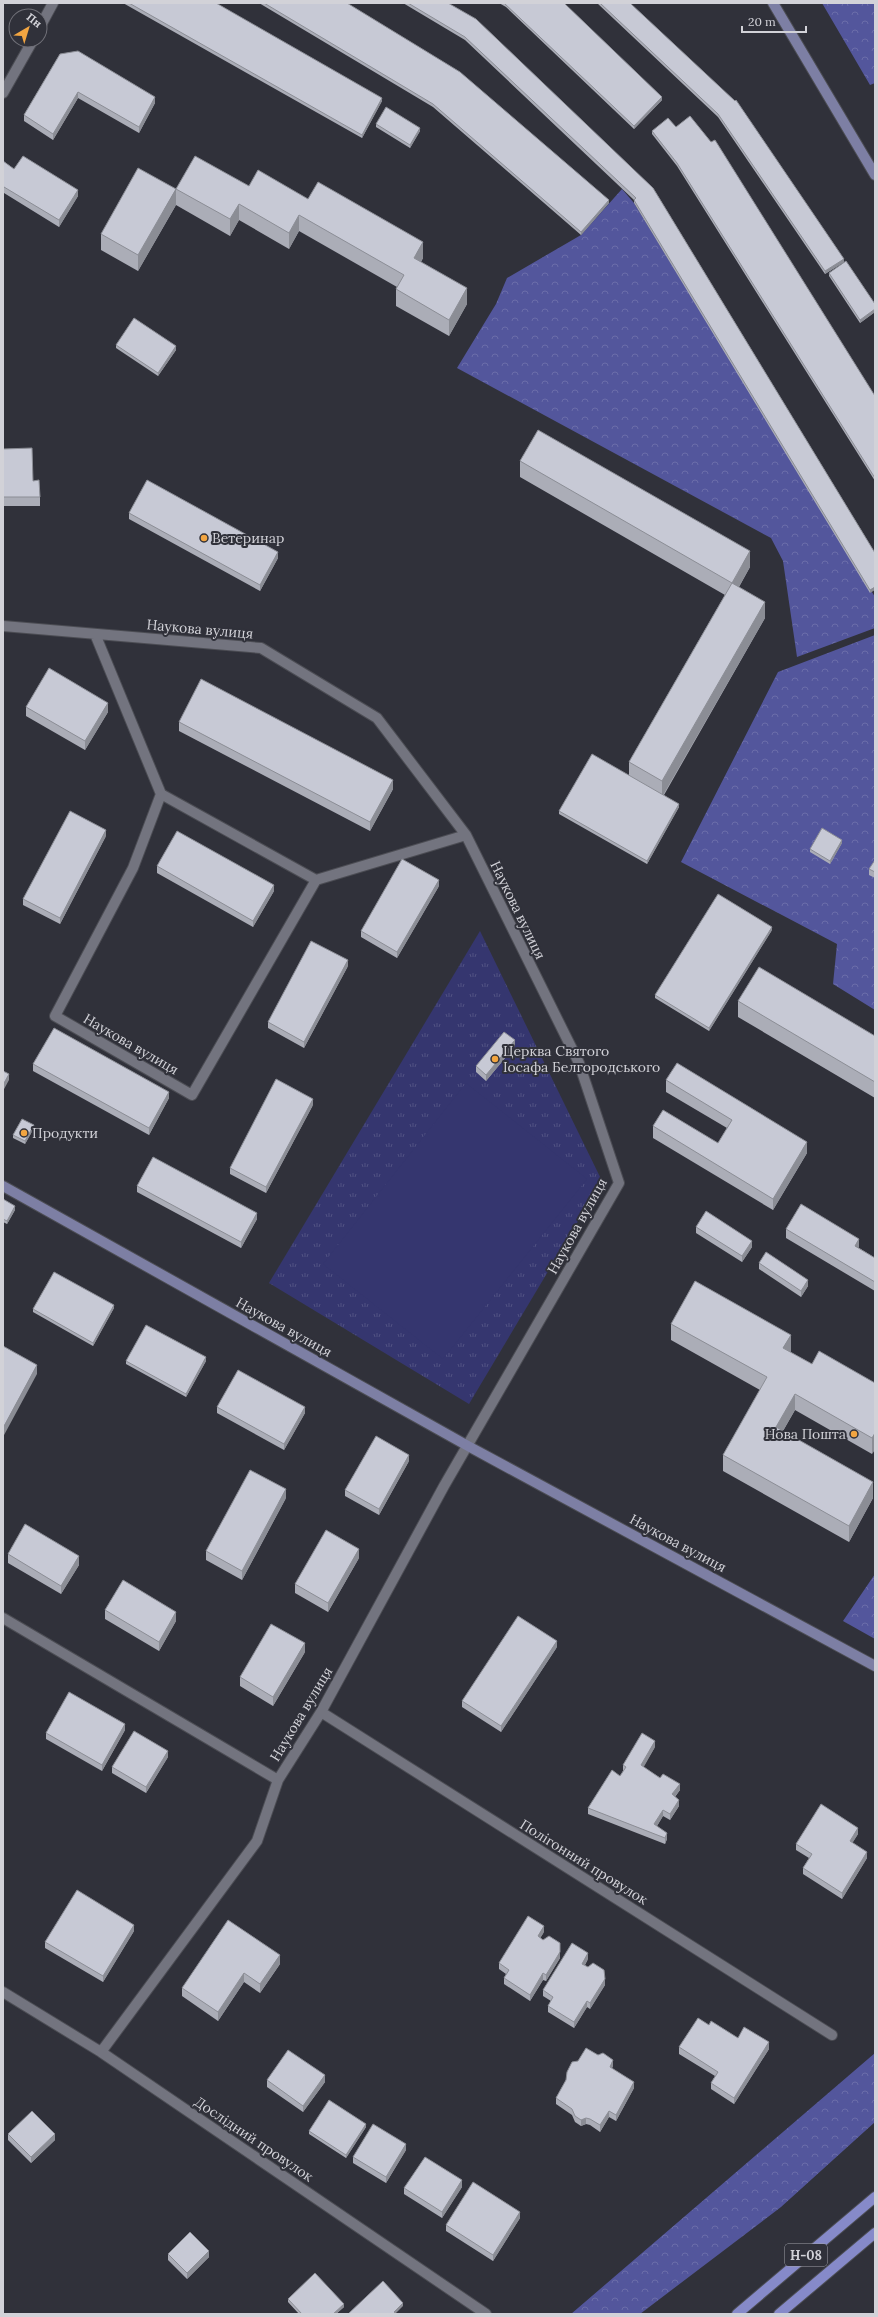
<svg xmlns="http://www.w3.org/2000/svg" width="878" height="2317" viewBox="0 0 878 2317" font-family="Lora,serif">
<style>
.grass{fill:url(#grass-tufts)}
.forest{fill:url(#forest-crowns)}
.pitch{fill:#35366f}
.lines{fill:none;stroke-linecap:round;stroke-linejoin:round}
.street-casing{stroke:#4c4d54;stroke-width:12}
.secondary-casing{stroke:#4c4d54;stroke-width:12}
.primary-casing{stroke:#4c4d54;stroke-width:12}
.street{stroke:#73747f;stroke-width:10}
.secondary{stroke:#7d7fa4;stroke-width:10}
.primary{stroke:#868ac9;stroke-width:10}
.wall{fill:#abadb7}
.shaded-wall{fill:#8b8d95}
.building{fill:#c7c9d5;stroke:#8b8d95}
.poi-dot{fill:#f2a541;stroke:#30313a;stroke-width:1.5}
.labels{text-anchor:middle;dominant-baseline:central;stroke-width:4;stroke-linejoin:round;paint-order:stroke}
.shield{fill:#30313a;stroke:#a1a2a9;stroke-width:1}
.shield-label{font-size:13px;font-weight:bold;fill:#d2d2d8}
.poi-label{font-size:14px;fill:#d2d2d8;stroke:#30313a;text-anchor:start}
.street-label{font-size:14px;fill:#d2d2d8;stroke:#30313a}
</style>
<defs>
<pattern id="grass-tufts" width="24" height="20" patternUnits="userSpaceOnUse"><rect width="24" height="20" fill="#35366f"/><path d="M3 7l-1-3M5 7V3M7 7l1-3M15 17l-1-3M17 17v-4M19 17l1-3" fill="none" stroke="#515283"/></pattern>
<pattern id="forest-crowns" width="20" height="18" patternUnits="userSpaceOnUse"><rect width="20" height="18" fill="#53569c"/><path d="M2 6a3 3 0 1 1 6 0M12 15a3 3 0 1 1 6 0" fill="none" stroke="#6b6da9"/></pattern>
</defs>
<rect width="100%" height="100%" fill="#30313a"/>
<!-- grass -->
<path class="grass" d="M480,931L602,1181L469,1404L269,1283Z"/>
<!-- forest -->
<path class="forest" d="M822,3H875V83L870,85Z
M622,189L634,203L875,597V628L797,657L783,561L771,538L457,368L496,304L507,278L581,235Z
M875,635V1010L833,984L837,944L681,862L778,672Z
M875,1574V1639L843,1621Z
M875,2053V2122L781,2207L640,2314H571Z"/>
<!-- pitch -->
<path class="pitch" d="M466,1083L587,1179L443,1359L323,1264Z"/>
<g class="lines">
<defs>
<path id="street" d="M40,27L53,3
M3,93L33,40
M3,626L261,648L377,718L466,835L579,1063L619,1183L444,1486L321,1712L278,1780L3,1618
M95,634L161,794L133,868L55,1016L192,1095L316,880
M161,794L316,880L466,835
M321,1712L832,2035
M3,1992L101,2052L486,2314
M101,2052L257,1841L278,1780"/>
<path id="secondary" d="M773,3L875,175
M3,1186L468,1446L875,1666"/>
<path id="primary" d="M737,2314L875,2197
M779,2314L875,2233"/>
</defs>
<!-- street casing -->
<use href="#street" class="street-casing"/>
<!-- secondary casing -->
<use href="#secondary" class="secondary-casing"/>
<!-- primary casing -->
<use href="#primary" class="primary-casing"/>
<!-- street -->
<use href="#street" class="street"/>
<!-- secondary -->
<use href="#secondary" class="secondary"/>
<!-- primary -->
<use href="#primary" class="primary"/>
</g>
<!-- wall -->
<path class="wall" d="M123,3H216L382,101L362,138Z
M259,3H347L609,203L581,235L433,107Z
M403,3H448L653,188L875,553L870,593L634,203V200L465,40Z
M499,3H564L662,100L634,129L506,7Z
M597,3H630L844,262L825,274L718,117Z
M60,54L155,103L139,133L78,98L53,140L24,121V115Z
M376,124L420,131L410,148L376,127Z
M652,131L875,396V481L677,166L652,134Z
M3,161L14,169L78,196L59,227L4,193Z
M249,186L308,199L423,258L421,262L467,304L449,336L396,306V289L397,287L299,231L289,249L239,220L230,236L176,205V189Z
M176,205L138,271L101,250V234Z
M829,273L875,304V312L860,323L829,276Z
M116,345L176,350L158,376L116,348Z
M3,449L33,481L40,497V506H3Z
M520,461L750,567L739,587L765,618L664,795L679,807L647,864L559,814V811L629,775V762L725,595L520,477Z
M129,513L278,558L260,591L129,519Z
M26,707L108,712L85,750L26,716Z
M179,722L393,789L370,831L179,731Z
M106,836L60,924L23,905V899Z
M842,843L830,864L810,852V849Z
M875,860V878L869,875V869Z
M157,866L274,891L253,927L157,873Z
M439,886L397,958L361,937V931Z
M772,930L709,1031L655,998V995Z
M348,966L304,1048L268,1028V1022Z
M738,1001L875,1036V1098L738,1017Z
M515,1046L486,1081L476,1072V1066Z
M33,1064L169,1098L149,1135L33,1071Z
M666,1080L807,1153L773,1210L653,1138V1126L718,1143L727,1128L666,1092Z
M313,1105L266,1193L230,1174V1168Z
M34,1128L25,1144L13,1138V1135Z
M137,1186L257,1219L241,1248L137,1192Z
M3,1199L15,1210L7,1224L3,1222Z
M696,1227L752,1247L742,1262L696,1233Z
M786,1229L859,1248L875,1258V1291L786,1238Z
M759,1263L808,1286L801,1297L759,1269Z
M114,1308L93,1346L33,1312V1309Z
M671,1324L791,1351L790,1352L812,1364L875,1383L872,1454L795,1410L783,1431L873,1498L849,1542L723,1471V1455L760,1390L671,1340Z
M126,1361H206L186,1397L126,1364Z
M217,1407L305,1413L284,1450L217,1413Z
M409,1461L379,1515L345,1496V1490Z
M286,1498L242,1580L206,1560V1551Z
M8,1554L79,1565L61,1594L8,1563Z
M359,1558L328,1612L295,1593V1584Z
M105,1610L176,1621L159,1651L105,1619Z
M557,1647L501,1732L462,1707V1701Z
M305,1652L273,1706L240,1686V1677Z
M125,1730L102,1771L46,1739V1733Z
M655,1747L643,1767L680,1790L675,1797L679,1806L670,1820L663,1816L657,1826L667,1839L665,1844L588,1814V1808L620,1776L623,1771V1765Z
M168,1757L146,1793L112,1773V1767Z
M858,1834L852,1843L867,1858L842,1899L803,1874V1868L809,1858L796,1850V1844Z
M134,1931L103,1982L45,1948V1942Z
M544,1932L540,1938L560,1958L546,1981L543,1980L530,2001L504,1984V1978L506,1974L499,1969V1963Z
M588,1959L585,1965L605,1985L590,2009L587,2007L574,2028L548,2012V2006L551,2001L543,1996V1990Z
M280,1964L260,1993L244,1982L218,2021L182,1996V1988Z
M709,2025L738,2038L769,2049L734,2104L711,2089V2083L715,2076L679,2054V2047Z
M613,2066L612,2068L634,2088L616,2121L609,2117L600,2132L590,2125L586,2124L581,2126L575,2122L572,2115L556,2104V2098L566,2080Z
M267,2080L325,2082L303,2112L267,2087Z
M366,2127L346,2158L309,2134V2131Z
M8,2134L55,2140L31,2163L8,2140Z
M406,2150L386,2183L353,2163V2157Z
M462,2187L442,2218L404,2194V2188Z
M520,2218L493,2261L446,2231V2225Z
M168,2254L209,2257L187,2279L168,2260Z
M288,2299L344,2307L336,2314H299L288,2302Z"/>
<!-- shaded-wall -->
<path class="shaded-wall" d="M78,92V98L53,140V134Z
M155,97V103L139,133V127Z
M662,97V100L634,129V126Z
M382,98V101L362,138V135Z
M420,128V131L410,148V145Z
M4,187V193L3,195V189Z
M176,189V205L138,271V255Z
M78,190V196L59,227V220Z
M609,200V203L581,235V232Z
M239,204V220L230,236V219Z
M299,215V231L289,249V233Z
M423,242V258L414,274V258Z
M844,259V262L825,274V271Z
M467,288V304L449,336V320Z
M875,309V312L860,323V320Z
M176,346V350L158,376V373Z
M750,551V567L732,599V583Z
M278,552V558L260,591V585Z
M875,587V590L870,593V590Z
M765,602V618L662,797V781Z
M108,703V712L85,750V741Z
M393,780V789L370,831V822Z
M679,804V807L647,864V861Z
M106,830V836L60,924V918Z
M842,840V843L830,864V861Z
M439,880V886L397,958V952Z
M274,885V891L253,927V921Z
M772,927V930L709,1031V1028Z
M348,960V966L304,1048V1042Z
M515,1040V1046L486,1081V1075Z
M9,1074V1080L3,1091V1085Z
M169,1092V1098L149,1135V1128Z
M313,1099V1105L266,1193V1187Z
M34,1125V1128L25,1144V1141Z
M807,1142V1153L773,1210V1199Z
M15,1206V1210L7,1224V1221Z
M257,1213V1219L241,1248V1242Z
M859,1239V1248L855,1246Z
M752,1241V1247L742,1262V1256Z
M808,1280V1286L801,1297V1291Z
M114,1305V1308L93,1346V1343Z
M791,1335V1351L783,1364V1348Z
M206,1357V1361L186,1397V1394Z
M37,1365V1374L3,1437V1428Z
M795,1394V1410L776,1443V1427Z
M305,1407V1413L284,1450V1444Z
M875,1433V1450L872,1454V1438Z
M409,1455V1461L379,1515V1509Z
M873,1482V1498L849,1542V1526Z
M286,1489V1498L242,1580V1571Z
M359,1549V1558L328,1612V1603Z
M79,1556V1565L61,1594V1586Z
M176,1612V1621L159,1651V1642Z
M557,1641V1647L501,1732V1726Z
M305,1643V1652L273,1706V1697Z
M125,1724V1730L102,1771V1765Z
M655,1741V1747L641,1772V1765Z
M168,1751V1757L146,1793V1787Z
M680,1784V1790L672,1800V1794Z
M679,1800V1806L670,1820V1814Z
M663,1810V1816L654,1831V1824Z
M858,1828V1834L850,1847V1841Z
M667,1833V1839L665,1844V1838Z
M867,1852V1858L842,1899V1893Z
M134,1925V1931L103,1982V1976Z
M544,1926V1932L538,1942V1936Z
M560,1952V1958L546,1981V1975Z
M588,1953V1959L582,1970V1964Z
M280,1955V1964L260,1993V1984Z
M244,1973V1982L218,2021V2012Z
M543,1973V1980L530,2001V1995Z
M605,1979V1985L590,2009V2003Z
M587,2001V2007L574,2028V2022Z
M769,2042V2049L734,2104V2098Z
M613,2060V2066L610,2073V2067Z
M325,2075V2082L303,2112V2106Z
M634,2082V2088L616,2121V2115Z
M609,2111V2117L600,2132V2125Z
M586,2118V2124L581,2126V2120Z
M366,2124V2127L346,2158V2155Z
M55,2134V2140L31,2163V2157Z
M406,2144V2150L386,2183V2177Z
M462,2180V2187L442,2218V2212Z
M520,2212V2218L493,2261V2255Z
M209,2251V2257L187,2279V2273Z
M403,2303V2306L395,2314L394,2312Z
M344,2304V2307L336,2314H333Z"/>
<!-- building -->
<path class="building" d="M129,3H216L382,98L362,135Z
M264,3H347L460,72L609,200L581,232L433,104Z
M408,3H448L476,19L653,188L875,553V587L870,590L634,200L636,198L465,37Z
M504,3H564L662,97L634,126Z
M600,3H630L735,101L736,100L844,259L825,271L718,114Z
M78,51L155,97L139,127L78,92L53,134L24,115L60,54Z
M386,107L420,128L410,145L376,124Z
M690,116L711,142L715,140L875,396V478L677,163L652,131L668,118L676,127Z
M23,156L78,190L59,220L4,187L3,189V161L14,169Z
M195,156L249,186L258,170L308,199L318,182L423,242L414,258L467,288L449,320L396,289L404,275L299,215L289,233L239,204L230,219L176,189Z
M138,168L176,189L138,255L101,234Z
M846,261L875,304V309L860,320L829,273Z
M134,318L176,346L158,373L116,345Z
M538,430L750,551L732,583L520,461Z
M32,448L33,481L39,480L40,497H3V449Z
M147,480L278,552L260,585L129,513Z
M732,583L765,602L662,781L629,762Z
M49,668L108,703L85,741L26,707Z
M201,679L393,780L370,822L179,722Z
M592,754L679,804L647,861L559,811Z
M70,811L106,830L60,918L23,899Z
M822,828L842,840L830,861L810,849Z
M177,831L274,885L253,921L157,866Z
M402,859L439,880L397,952L361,931Z
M875,860V872L869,869Z
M718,894L772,927L709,1028L655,995Z
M311,941L348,960L304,1042L268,1022Z
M759,967L875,1036V1082L738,1001Z
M54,1028L169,1092L149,1128L33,1064Z
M504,1032L515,1040L486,1075L476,1066Z
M677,1063L807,1142L773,1199L653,1126L663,1110L718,1143L732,1120L666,1080Z
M3,1071L9,1074L3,1085Z
M276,1079L313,1099L266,1187L230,1168Z
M22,1119L34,1125L25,1141L13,1135Z
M153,1157L257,1213L241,1242L137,1186Z
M3,1199L15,1206L7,1221L3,1219Z
M801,1204L859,1239L855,1246L875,1258V1282L786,1229Z
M706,1211L752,1241L742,1256L696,1227Z
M766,1252L808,1280L801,1291L759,1263Z
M54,1272L114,1305L93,1343L33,1309Z
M695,1281L791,1335L783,1348L812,1364L819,1351L875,1383V1433L872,1438L795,1394L776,1427L873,1482L849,1526L723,1455L767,1377L671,1324Z
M146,1325L206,1357L186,1394L126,1361Z
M3,1346L37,1365L3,1428Z
M238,1370L305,1407L284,1444L217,1407Z
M376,1436L409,1455L379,1509L345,1490Z
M250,1470L286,1489L242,1571L206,1551Z
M25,1524L79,1556L61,1586L8,1554Z
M326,1530L359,1549L328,1603L295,1584Z
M123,1580L176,1612L159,1642L105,1610Z
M518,1616L557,1641L501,1726L462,1701Z
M271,1624L305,1643L273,1697L240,1677Z
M69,1692L125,1724L102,1765L46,1733Z
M134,1731L168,1751L146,1787L112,1767Z
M642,1733L655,1741L641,1765L660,1778L663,1774L680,1784L672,1794L679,1800L670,1814L663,1810L654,1824L667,1833L665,1838L588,1808L612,1770L620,1776L626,1767L623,1765Z
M821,1804L858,1828L850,1841L867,1852L842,1893L803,1868L812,1854L796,1844Z
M77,1890L134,1925L103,1976L45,1942Z
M528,1916L544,1926L538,1936L543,1940L549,1936L560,1943V1952L546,1975L543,1973L530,1995L504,1978L509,1970L499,1963Z
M228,1920L280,1955L260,1984L244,1973L218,2012L182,1988Z
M572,1943L588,1953L582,1964L588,1967L593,1963L604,1970L605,1979L590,2003L587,2001L574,2022L548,2006L553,1997L543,1990Z
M698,2018L709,2025L711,2021L738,2038L744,2027L769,2042L734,2098L711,2083L718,2072L679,2047Z
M586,2048L598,2055L603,2053L613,2060L610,2067L634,2082L616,2115L609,2111L600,2125L590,2119L586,2118L581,2120L575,2116L572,2109L556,2098L566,2080L567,2072L572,2062L578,2061Z
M288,2050L325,2075L303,2106L267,2080Z
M329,2100L366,2124L346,2155L309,2131Z
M32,2111L55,2134L31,2157L8,2134Z
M373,2124L406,2144L386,2177L353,2157Z
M425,2157L462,2180L442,2212L404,2188Z
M473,2182L520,2212L493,2255L446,2225Z
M190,2232L209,2251L187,2273L168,2254Z
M315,2273L344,2304L333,2314H302L288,2299Z
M383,2281L403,2303L394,2312L397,2314H348Z"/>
<!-- markers -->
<g class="poi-dot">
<circle cx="204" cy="538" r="4"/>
<circle cx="495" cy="1059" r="4"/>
<circle cx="24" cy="1133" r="4"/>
<circle cx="854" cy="1434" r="4"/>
</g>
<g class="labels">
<!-- shield labels -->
<rect class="shield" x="785" y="2244" width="42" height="22" rx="3"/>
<g class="shield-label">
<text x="806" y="2255">Н-08</text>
</g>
<!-- poi labels -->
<g class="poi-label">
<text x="212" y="538">Ветеринар</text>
<text x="503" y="1051">Церква Святого<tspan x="503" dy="16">Іосафа Белгородського</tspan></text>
<text x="32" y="1133">Продукти</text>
<text x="846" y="1434" text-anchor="end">Нова Пошта</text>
</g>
<!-- street labels -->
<g class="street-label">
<text transform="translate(200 629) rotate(5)">Наукова вулиця</text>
<text transform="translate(518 910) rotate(64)">Наукова вулиця</text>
<text transform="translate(131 1044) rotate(30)">Наукова вулиця</text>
<text transform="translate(577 1226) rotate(-61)">Наукова вулиця</text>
<text transform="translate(284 1327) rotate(29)">Наукова вулиця</text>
<text transform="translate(678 1543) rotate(28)">Наукова вулиця</text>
<text transform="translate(301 1714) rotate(-59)">Наукова вулиця</text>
<text transform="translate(584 1862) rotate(32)">Полігонний провулок</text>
<text transform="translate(254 2139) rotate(34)">Дослідний провулок</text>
</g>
</g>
<!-- border -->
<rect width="878" height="2317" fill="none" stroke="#d2d2d8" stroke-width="8"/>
<!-- north arrow -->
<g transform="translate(28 28) rotate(38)"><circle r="19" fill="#30313a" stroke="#717179"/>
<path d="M0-3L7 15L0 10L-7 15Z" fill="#f2a541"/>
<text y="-6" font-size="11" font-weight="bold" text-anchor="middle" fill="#d2d2d8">Пн</text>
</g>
<!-- scale -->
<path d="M742 26v6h64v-6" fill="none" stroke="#d2d2d8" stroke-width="2"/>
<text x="748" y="26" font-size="12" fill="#d2d2d8" stroke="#30313a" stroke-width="3" paint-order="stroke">20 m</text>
</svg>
